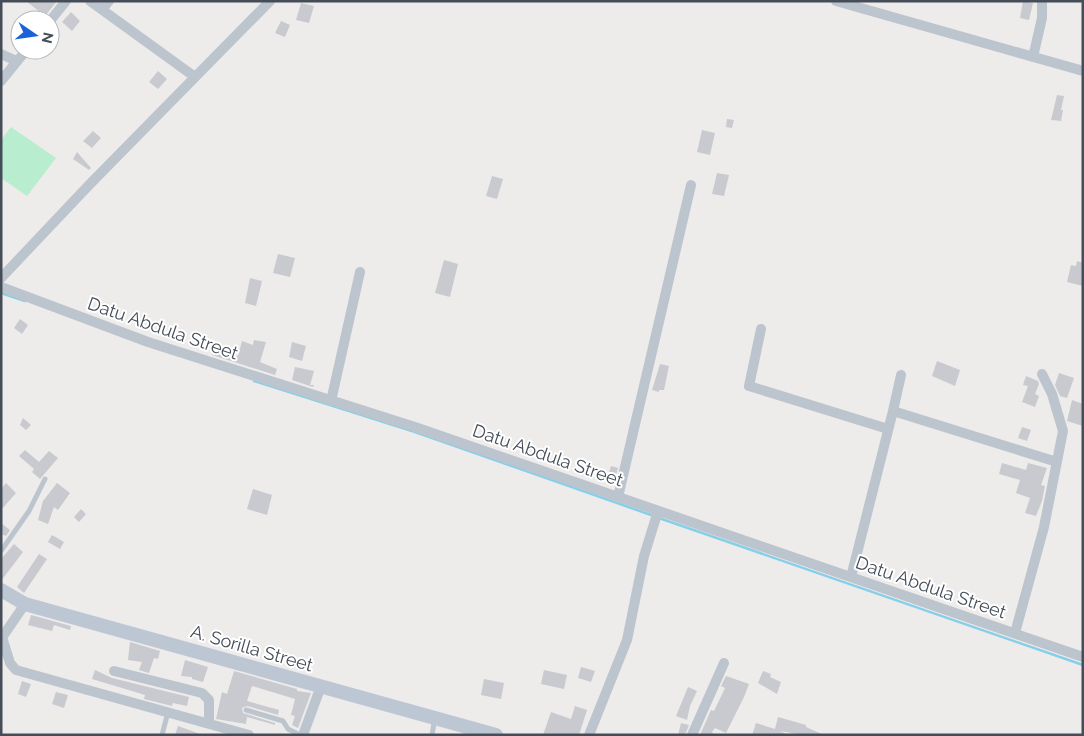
<svg xmlns="http://www.w3.org/2000/svg" width="1084" height="736" viewBox="0 0 1084 736" font-family="Raleway,sans-serif">
<style>
.green{fill:#b8edd0}
.lines{fill:none;stroke-linecap:round;stroke-linejoin:round}
.stream{stroke:#86cfe9;stroke-width:2.5}
.building{fill:#c8cad0}
.lane{stroke:#bcc5ce;stroke-width:5}
.street{stroke:#bcc5ce;stroke-width:10}
.secondary{stroke:#bdc7d4;stroke-width:14}
.labels{text-anchor:middle;dominant-baseline:central;stroke-width:4;stroke-linejoin:round;paint-order:stroke}
.street-label{font-size:18px;fill:#444d58;stroke:#fff}
</style>
<rect width="100%" height="100%" fill="#eeebeb"/>
<!-- green -->
<path class="green" d="M11,127L56,158L27,196L1,178V140Z"/>
<g class="lines">
<!-- stream -->
<path class="stream" d="M1,293L25,301
M254,381L415,432L654,516
M659,518L1083,665"/>
</g>
<!-- building -->
<path class="building" d="M26,1H57L45,16Z
M1023,1L1033,3L1029,20L1020,18Z
M301,3L314,6L309,23L296,20Z
M71,12L80,21L72,31L62,22Z
M281,21L290,25L285,37L275,33Z
M158,71L167,79L158,89L149,82Z
M1057,95L1064,96L1061,110H1063L1061,121L1051,120Z
M727,119L734,120L732,128L726,127Z
M702,130L715,133L710,155L697,152Z
M93,131L101,138L92,148L83,141Z
M77,152L91,168L89,170L73,159Z
M717,173L729,175L724,196L712,194Z
M492,176L503,179L497,199L486,196Z
M278,254L295,258L290,277L273,273Z
M444,260L458,264L450,297L435,293Z
M1077,261L1083,263V286L1067,282L1071,265L1076,266Z
M250,278L262,281L256,306L245,303Z
M20,319L28,325L22,334L14,328Z
M254,340L266,342L260,362L277,369L275,375L212,355L214,346L222,348L221,352L238,356L242,341L253,345Z
M292,342L306,346L302,361L289,357Z
M937,361L960,370L955,386L932,376Z
M660,364L669,366L664,390H659V392L652,390Z
M295,367L314,371L310,385H314L313,387L292,380Z
M1059,373L1074,378L1067,398L1060,396L1055,385Z
M1026,376L1038,381L1039,384L1035,394L1039,396L1035,407L1022,402L1028,386L1023,385Z
M1072,400L1083,404V426L1067,421Z
M23,418L31,425L26,430L20,425Z
M1022,427L1031,430L1027,441L1018,438Z
M25,450L39,462L49,451L58,458L40,479L32,472L34,469L19,456Z
M1002,463L1026,470L1028,463L1047,468L1041,485L1045,486L1042,501L1036,516L1025,513L1030,498L1016,493L1020,480L999,474Z
M611,466L618,468L616,475L609,473Z
M6,483L16,493L1,510V489Z
M57,483L70,493L58,510L54,507L48,524L38,520L43,501Z
M253,489L272,495L267,515L247,509Z
M81,509L86,514L79,522L74,517Z
M1,523L10,530L6,536L1,534Z
M52,535L64,542L60,549L48,542Z
M14,544L23,552L1,581V559Z
M39,554L47,559L24,593L17,587Z
M31,615L71,626L70,630L54,625L52,631L28,625Z
M130,642L160,651L158,659L154,658L149,673L139,670L142,662L128,660Z
M185,660L208,667L203,682L192,679V677L181,676Z
M581,667L595,671L591,682L578,678Z
M95,670L112,678L189,697L187,706L173,703L172,706L144,699L145,695L92,679Z
M544,670L567,675L564,689L541,684Z
M234,671L297,689V691L311,693L298,728L292,725L295,716L291,715L295,699L252,686L247,701L279,710L278,715L247,706L242,708L243,713L275,723V725L247,717L246,724L216,719L222,692L227,694Z
M763,671L771,674L770,677L781,682L777,694L758,683Z
M726,676L749,684L744,697L726,733L715,728L712,732L714,735H700L711,710L714,711L725,688L721,686Z
M484,679L504,683L501,699L481,695Z
M22,681L31,684L26,697L18,694Z
M688,687L697,691L690,706L687,720L676,716Z
M56,692L68,695L64,708L52,704Z
M575,706L587,710L579,735H543L551,712L571,719Z
M778,717L806,725V727L824,735H802L780,731L788,735H752L756,723L775,729Z
M681,723L689,725L685,735H678Z
M178,726L200,734V735H175Z"/>
<g class="lines">
<!-- lane -->
<path class="lane" d="M1,551L29,511L45,479
M246,710L283,721L288,729L300,735
M162,735L168,712
M432,735L435,718"/>
<!-- street -->
<path class="street" d="M90,1L195,77
M836,1L1083,71
M102,9L109,1
M50,21L66,1
M1,54L14,60H18L27,50
M1033,57L1042,18V1
M1,81L18,60
M1,278L89,185L270,1
M1,287L148,342L415,427L1083,657
M761,329L749,386L888,429
M331,401L360,272
M893,411L901,375
M618,497L691,185
M851,577L893,411L1057,462
M1015,633L1044,527L1063,431L1052,394L1042,374
M2,637L10,663L16,670L249,735
M1,639L25,604
M114,671L202,693L209,700V722
M303,735L321,686
M589,735L627,640L644,556L658,511
M692,735L724,663"/>
<!-- secondary -->
<path class="secondary" d="M1,590L25,604L496,735"/>
</g>
<g class="labels">
<!-- street labels -->
<g class="street-label">
<text transform="translate(163 328) rotate(19)">Datu Abdula Street</text>
<text transform="translate(548 455) rotate(19)">Datu Abdula Street</text>
<text transform="translate(931 587) rotate(19)">Datu Abdula Street</text>
<text transform="translate(252 648) rotate(16)">A. Sorilla Street</text>
</g>
</g>
<!-- border -->
<rect width="1084" height="736" fill="none" stroke="#444d58" stroke-width="5"/>
<!-- north arrow -->
<g transform="translate(35 35) rotate(103)"><circle r="24" fill="#ffffff" stroke="#b4b8bc"/>
<path d="M0-4L9 19L0 12L-9 19Z" fill="#1b62d8"/>
<text y="-8" font-size="14" font-weight="bold" text-anchor="middle" fill="#444d58">N</text>
</g>
</svg>
